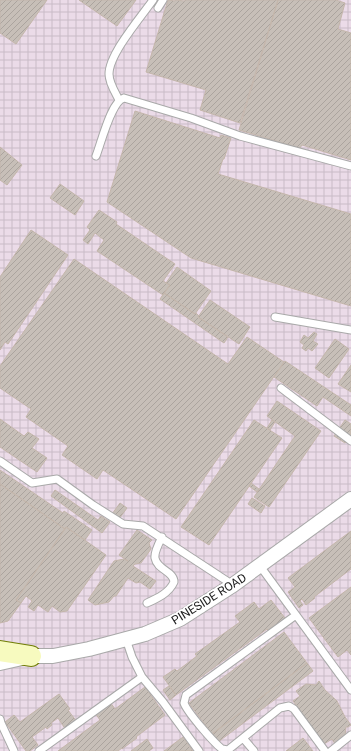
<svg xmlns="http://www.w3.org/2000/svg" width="351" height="751" viewBox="0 0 351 751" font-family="Roboto,sans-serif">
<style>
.industrial{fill:url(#industrial-grid)}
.building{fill:url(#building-hatch);stroke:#c4b6ab}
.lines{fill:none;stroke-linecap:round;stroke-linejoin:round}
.service-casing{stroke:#a9a9a9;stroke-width:9}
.minor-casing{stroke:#a9a9a9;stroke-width:16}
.secondary-casing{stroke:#707d05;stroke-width:22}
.service{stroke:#fff;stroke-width:7}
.minor{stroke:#fff;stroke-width:14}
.secondary{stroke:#f7fabf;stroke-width:20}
.labels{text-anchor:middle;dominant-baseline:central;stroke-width:3.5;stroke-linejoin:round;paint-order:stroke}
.street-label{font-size:12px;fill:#222;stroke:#fff}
</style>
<defs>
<pattern id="industrial-grid" width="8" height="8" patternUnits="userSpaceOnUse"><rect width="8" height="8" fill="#ebdbe8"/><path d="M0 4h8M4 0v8" fill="none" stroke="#c9bcc7"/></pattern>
<pattern id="building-hatch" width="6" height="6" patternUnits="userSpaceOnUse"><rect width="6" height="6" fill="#c7bfb8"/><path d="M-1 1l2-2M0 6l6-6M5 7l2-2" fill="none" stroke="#aba49e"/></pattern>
</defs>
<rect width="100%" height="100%" fill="#f2efe9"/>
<!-- industrial -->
<path class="industrial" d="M0,0H351V751H0Z"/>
<!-- building -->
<path class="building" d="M0,0H47L16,44L0,33Z
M79,0H136L117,26Z
M168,0L175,1V0L185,1V0H278L240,123L200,110L206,90L146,72Z
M278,0H336L345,3L338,29L351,33V160L302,145L300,148L239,130Z
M135,111L220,138L221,135L231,138L224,159H223L218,174L351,214V306L191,258L107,202Z
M0,147L22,165L7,185L0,180Z
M60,184L84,201L75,215L50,198Z
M99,210L117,222L116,224L175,264L163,281L170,285L163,295L97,251L104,240L95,233L88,244L83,240L90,230L87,227Z
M31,230L68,255L8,344L5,342L0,350V277Z
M74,259L228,364L247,337L284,362L176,519L103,470L97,479L62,455L68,446L26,417L31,409L0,388V366Z
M177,267L211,291L195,314L164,293L170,285L166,283Z
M164,293L195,314L196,313L199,316L198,317L228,337L224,343L160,299Z
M210,300L250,327L239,344L198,317Z
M314,332L317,334L313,341L318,344L312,351L308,348L306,351L302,348L304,345L300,342L304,335L308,338Z
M335,339L349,349L329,378L315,368Z
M285,361L351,405V416L323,397L317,406L274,377Z
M351,365V392L338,384Z
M277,401L321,431L269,507L254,497L295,436L267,416Z
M0,419L24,436L28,432L39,439L32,448L47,458L37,472L0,447Z
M254,420L282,438L209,545L181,527Z
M272,420L275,422L270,430L267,428Z
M345,420L351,424V435L345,443L334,436Z
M0,470L63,513L64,511L92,530L85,540L66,527L65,529L0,484Z
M251,483L259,489L257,492L249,486Z
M0,484L65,529L16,600L21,603L8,621L0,623Z
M55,490L98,520L101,516L110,522L102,533L51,496Z
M252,498L265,506L261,513L248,504Z
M120,503L127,508L119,519L112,514Z
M66,527L106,555L67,611L60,612L52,606L48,612L38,605L34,611L28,607L32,601L26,596L21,603L16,600Z
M137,530L152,540L149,543L151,549L141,563L135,564L133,566L156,581L150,589L140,582L136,583L128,578L116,596H114L109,602L95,605L88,600L114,561L124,559L128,561L119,555Z
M351,531V569L314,597L315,598L306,605L302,599L300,601L303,605L299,608L288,592L295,587L288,578Z
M351,587V655L347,650L338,657L309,618Z
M271,600L285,618L268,630L267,629L176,695L163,677L175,669L177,671L197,656L195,654L240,622L235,616L254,602L259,609Z
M284,632L307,663L212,734L189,703Z
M307,663L313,671L218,742L212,734Z
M319,681L325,690L337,701L345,717L351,725L348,727H346L345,737L335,744L332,739L324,744L293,701L300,696L296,691L306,684L316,685Z
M169,686L176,695L170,700L163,690Z
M145,687L165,715L136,737L137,738L122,749V748L118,751H58L100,720L95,713L110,702L115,709Z
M59,694L70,709L68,710L77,722L66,730L58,718L51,723L52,725L47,729L46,727L32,737L38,745L30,751H26L5,722L14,715L20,722Z
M183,737L193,751H164Z
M303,738L313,751H286Z
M147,739L153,748L149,751H131Z"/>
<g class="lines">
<defs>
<path id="service" d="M158,8L163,0
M119,100C115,92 109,83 109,74C109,54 141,17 153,0
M96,156C101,144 111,101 124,98L191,118L240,136L351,166
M275,317L351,330
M281,388L351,441
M0,461L32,483L57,479L93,505L123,524L143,526L233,585
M260,566L351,690
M147,603C158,598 169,593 174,582C174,571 157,570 155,558C154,552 159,543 162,537
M296,615L186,695L184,703C187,712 214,743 222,749L228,750L280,708L289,706L294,709L325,751
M126,639L132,657L142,677L163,702L199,751
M0,719L1,723L14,751
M243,738L254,751
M39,751L142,677
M331,751L351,735"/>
<path id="minor" d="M0,663L31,656H53L89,649L145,634L180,619L233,585L351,499"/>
<path id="secondary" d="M0,651L31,656"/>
</defs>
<!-- service casing -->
<use href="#service" class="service-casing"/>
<!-- minor casing -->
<use href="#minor" class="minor-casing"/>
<!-- secondary casing -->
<use href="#secondary" class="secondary-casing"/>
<!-- service -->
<use href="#service" class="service"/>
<!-- minor -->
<use href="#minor" class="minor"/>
<!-- secondary -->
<use href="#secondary" class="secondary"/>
</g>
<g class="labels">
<!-- street labels -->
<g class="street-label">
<text transform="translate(209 599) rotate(-32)">PINESIDE ROAD</text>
</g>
</g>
</svg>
